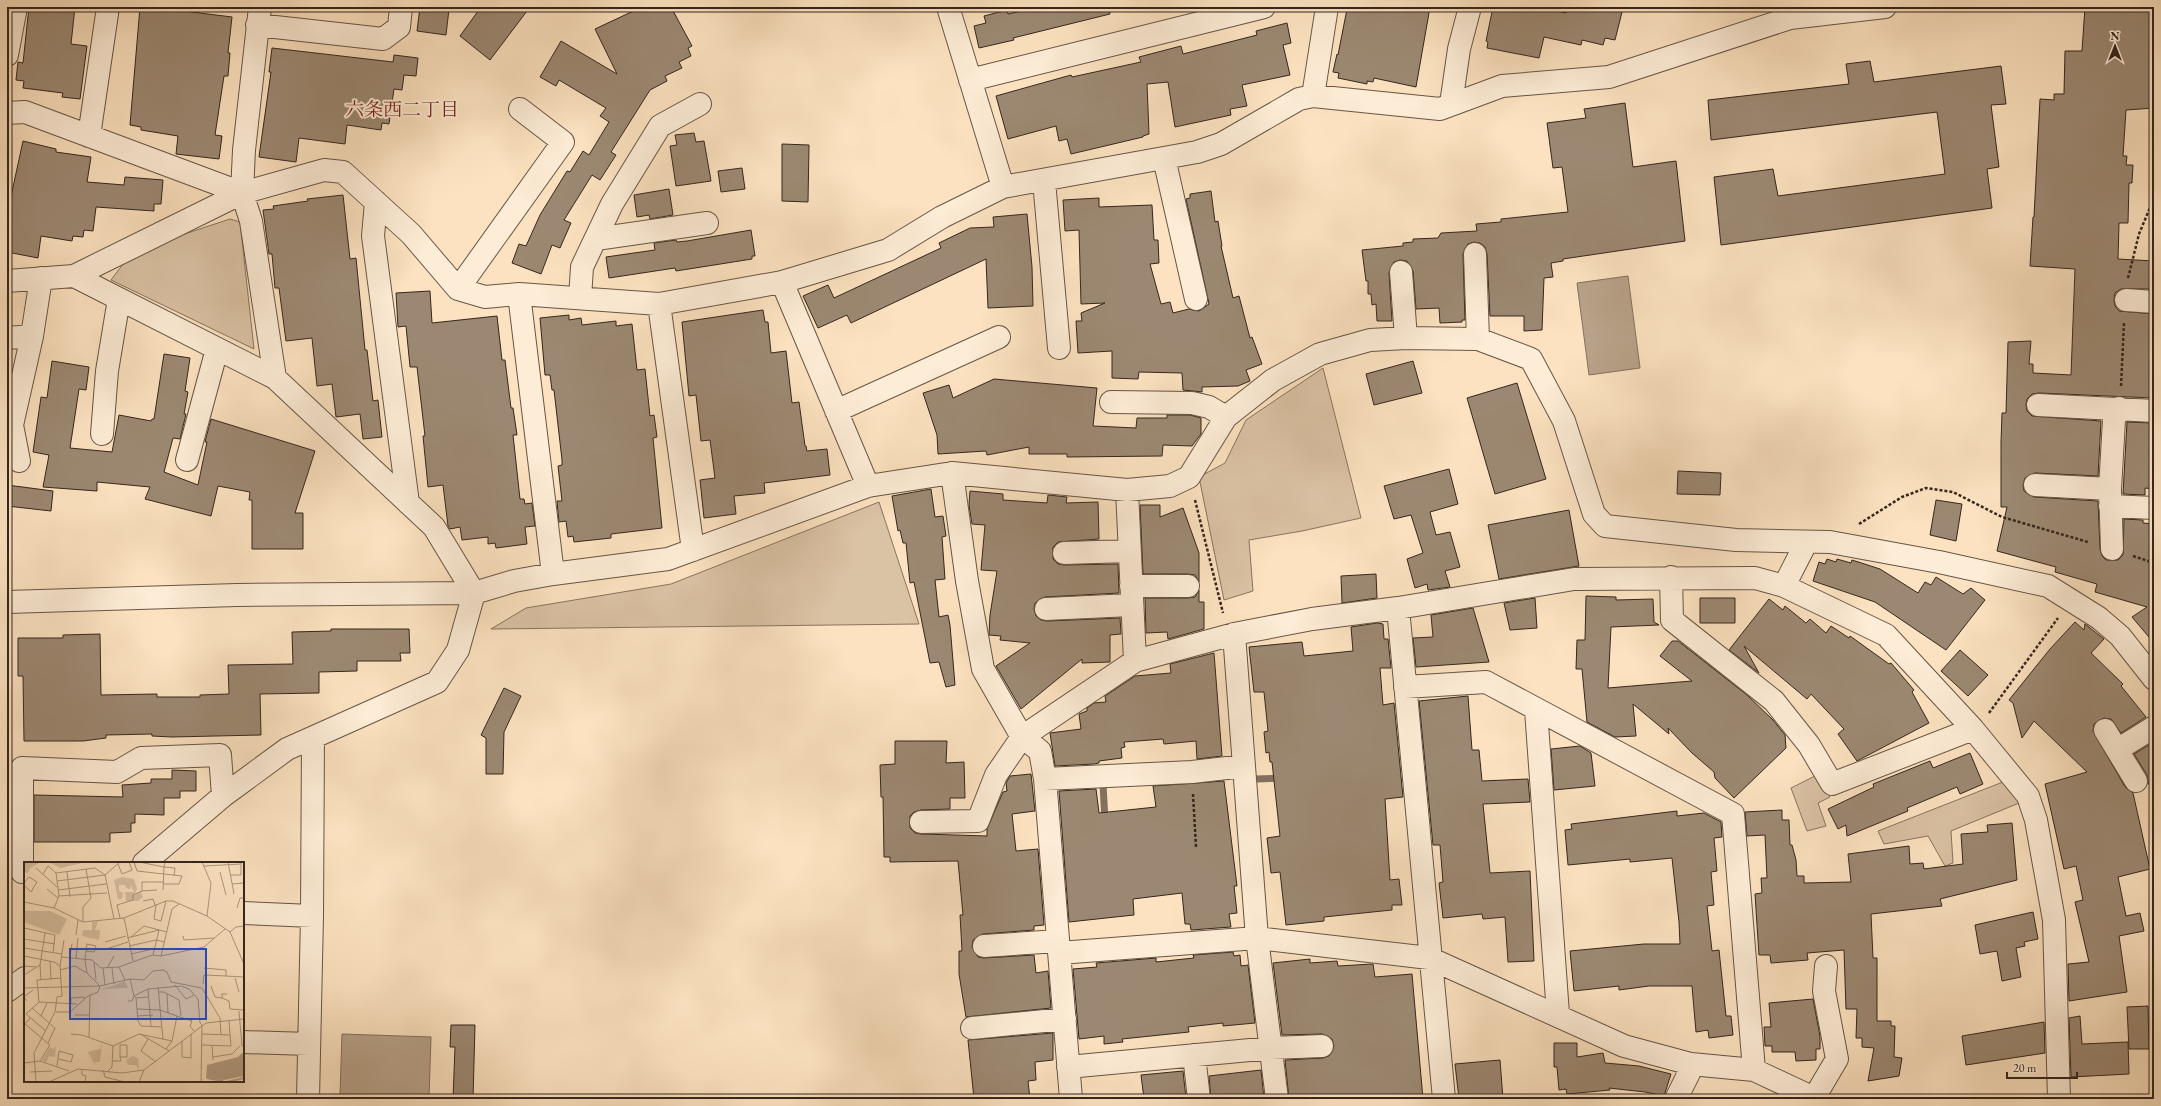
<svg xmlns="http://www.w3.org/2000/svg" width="2161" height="1106" viewBox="0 0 2161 1106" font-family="'EB Garamond','Noto Serif JP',serif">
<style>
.green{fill:#dac2a4;stroke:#887461}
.water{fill:#b8a289;stroke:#84705e}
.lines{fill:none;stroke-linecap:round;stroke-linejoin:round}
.stream{stroke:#84705e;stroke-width:7}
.building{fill:#9c8872;stroke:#35261e}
.minor-casing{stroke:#675546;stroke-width:24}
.path{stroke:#35261e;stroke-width:2.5;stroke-dasharray:3 2;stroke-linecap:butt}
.minor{stroke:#fdecd6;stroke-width:22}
.labels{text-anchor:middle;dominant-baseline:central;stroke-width:4;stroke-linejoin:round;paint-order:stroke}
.neighbourhood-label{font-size:19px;fill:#7a1f14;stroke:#fdecd6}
.inset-river{fill:none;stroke:#b8a289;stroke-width:2}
.inset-road{fill:none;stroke:#ac977f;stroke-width:1}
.view{fill:#1d4ed8;fill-opacity:0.15;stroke:#1d4ed8;stroke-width:2}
.inset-edge{fill:none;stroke:#35261e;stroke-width:2}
</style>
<rect width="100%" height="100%" fill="#fce2c0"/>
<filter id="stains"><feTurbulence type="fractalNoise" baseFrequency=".005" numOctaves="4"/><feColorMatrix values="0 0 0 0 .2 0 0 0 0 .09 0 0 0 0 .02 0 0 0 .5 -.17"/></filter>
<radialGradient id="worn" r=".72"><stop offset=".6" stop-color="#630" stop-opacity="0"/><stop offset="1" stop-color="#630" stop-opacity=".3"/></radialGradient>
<!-- green -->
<path class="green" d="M230,219L240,222L254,349L111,280L133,251Z
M1323,368L1361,518L1302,531L1249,540L1253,591L1224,600L1199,477L1225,463L1246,420Z
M879,502L919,624L491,629L526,608L671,584Z
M1819,774L1830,797L1818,803L1826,826L1807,831L1791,788Z
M2008,780L2024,801L1951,831L1953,863L1945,866L1928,836L1884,844L1878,831Z"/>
<!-- water -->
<path class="water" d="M1628,276L1640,368L1589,375L1577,283Z
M342,1034L431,1037L429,1098L340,1095Z"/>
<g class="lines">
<!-- stream -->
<path class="stream" d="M1256,779L1283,778
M1103,784L1105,821"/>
</g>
<!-- building -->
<path class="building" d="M29,7H75L71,44L87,46L80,99L62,97L63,93L23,88L24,81L16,80L18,62L23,63Z
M140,7H184V11L232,17L228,53H230L228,76H224L215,135L222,136L219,159L176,154L178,136L141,130V127L130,125Z
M420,7L449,9L446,35L417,31Z
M481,7H530L490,60L460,36Z
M642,7H671L692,46L688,48L691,56L679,62L682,68L665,76L667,81L650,90L611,152L616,155L600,180L592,175L564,220L571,223L560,248L552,245L541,274L512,263L519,244L526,246L540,215L567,171L570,172L583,151L589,155L609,122L600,116L606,108L559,80L556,86L540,77L561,41L617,74L595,29Z
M1038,7H1109L1110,14L1013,38L1014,40L979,48L974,26L986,23L984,16L1007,10L1008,14Z
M1350,7H1430L1416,87L1374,78L1373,82L1367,81V84L1338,78L1339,73L1333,72L1337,54L1338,55L1347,9L1349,10Z
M1493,7H1537L1566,13L1567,7H1603L1622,12L1615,40L1605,38L1603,45L1582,40L1581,45L1544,37L1539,58L1487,48L1488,42L1486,41Z
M2085,7H2154V108L2126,110L2123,156H2127L2126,165H2133L2132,183H2129L2128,223H2119L2118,259L2154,261V289H2121L2115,293L2114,300L2115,306L2119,311L2154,314V398L2039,393L2032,394L2027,399L2026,405L2027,411L2032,416L2101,421L2098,476L2035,473L2025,478L2023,485L2024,491L2034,497L2098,501L2100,549L2102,556L2106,560H2118L2123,555L2124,519L2143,520V523L2154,524V643L2132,617L2147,607L2095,592L2097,584L2055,572L2056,567L1997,551L2007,507H2001V442L2002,413H2006L2008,342L2031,341L2029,364H2033V373L2071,375L2075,269L2030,266L2033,217H2034L2040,99L2054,100V94H2064L2065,51H2082Z
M1287,23L1291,43L1283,45L1290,75L1242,85L1247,106L1230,109L1231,115L1175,127L1168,82L1147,84L1149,134L1143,136V137L1071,154L1067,139L1059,141L1056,126L1008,139L996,96L1071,75L1072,77L1141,62L1139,57L1181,46L1183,54L1257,35L1256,31Z
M272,48L393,62L394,55L418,58L416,76L404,75L402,90L394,89L389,124L382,123L381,130L347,125L345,144L299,138L296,162L259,157L271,72H269Z
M1870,61L1874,82L2001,66L2006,104L1991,105L1999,167L1987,169L1992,208L1721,245L1714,177L1773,169L1778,196L1945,174L1937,112L1711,140L1708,100L1849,84L1846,64Z
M1625,103L1633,167L1676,161L1685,241L1563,259V261L1551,263L1553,277L1544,278L1542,330L1524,331V316H1490L1487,254L1485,247L1480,243L1474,242L1468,244L1463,254L1465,320H1462V322L1440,323L1439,308L1416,309L1413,271L1407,261L1400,260L1394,262L1389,273L1392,321H1377L1376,304L1372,305L1371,294H1368V281H1366L1362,250L1403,246V243L1413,242V239L1438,238L1441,233L1477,231L1476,224L1501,222V219L1568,212L1562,167L1553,168L1547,123L1586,118L1584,109Z
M694,133L696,142L704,141L711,181L676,186L670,146L677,145L675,135Z
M23,141L56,149V152L91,157L87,182L124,185L125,177L163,180L161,204H154V211L96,207L93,231L84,230L83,237L73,236L72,241L41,236L38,258L7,252V215Z
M782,144L809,145L808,202L782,201Z
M742,168L745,189L721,192L718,171Z
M669,189L673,215L650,219L649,215L637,217L634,195Z
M1211,191L1215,222L1218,221L1222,246H1221L1233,298L1239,296L1250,338L1252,337L1262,364L1246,370L1250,381L1238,386L1202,387V392L1183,390L1182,373L1139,372L1138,379L1112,378V351L1078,353L1076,321H1082L1081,313L1105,303L1081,304L1079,230L1065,231L1063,200L1099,198V207L1152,205L1154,240H1158L1159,263L1150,264L1161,304L1170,302L1173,313L1189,309L1199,311L1209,304L1186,199L1190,198V194Z
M343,195L350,259L356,258L365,350H367L373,401L378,400L382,437L363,439L360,414L336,417L332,384L317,386L312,338L286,341L279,288H275L272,254H269L263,210L274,209L273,206L308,201L307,199Z
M1027,214L1032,267L1033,306L988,308L986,259L851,323L847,315L818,328L803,296L828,285L834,298L941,248L939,243L970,228L994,227L993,217Z
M751,230L755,256H752V259L676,271L675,268L609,278L606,257L655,250L654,243L676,240L677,242L687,241Z
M430,291L432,323L497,316L502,360H505L511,408H513L517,435H513L520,499H524L525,504L532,503L535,526L525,527L527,544L496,548L495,543L488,544V537L462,540L460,527L450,529L448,526L443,485L428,487L423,436H425L417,367H410L406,326L398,327L396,293Z
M763,310L765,322H768L771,353L786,351L792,403L799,402L805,446H806L807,451L827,449L830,475L764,483L765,493L734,496L736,514L704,518L700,480L715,478L710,440L701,441L696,395L689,396L682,322Z
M569,315V320L581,318L582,325L616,321V326L632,324L637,370L645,369L650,416L654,415L657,437L653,438L662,528L611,534V538L574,542L573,536L568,537L566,521L559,522L557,501H562L558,466L562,465V460L554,390H552L550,375H545L540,318Z
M164,354L190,358L185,391L188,392L184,414H186L180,439L173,438L164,472L198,485L207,442H205L211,419L315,451L295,513H303V549H252V500H249L250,492L218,486L211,516L145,499L150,487L97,482V491L43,487L49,455L33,452L41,397L47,398L52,361L89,367L86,390L79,389L70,448L112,452L119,415L151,421L152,419H154Z
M1413,361L1422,393L1374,405L1366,374Z
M994,379L1097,388L1093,426L1136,428L1137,418H1167V415H1190L1201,418V434L1192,446L1163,445L1162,456L1067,457V454H1029V447L987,455L986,451L938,454L937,435L923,393L949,385L953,398Z
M1517,383L1546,479L1495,494L1467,398Z
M2127,422L2152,423V429H2154V489L2145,488V495L2123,494Z
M1449,469L1458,504L1430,512L1436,535L1450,532L1460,567L1445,571L1450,587L1428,590L1427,584L1415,588L1407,559L1423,553L1411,515L1394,519L1384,486Z
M1678,471L1721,473L1720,495L1677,494Z
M7,485L53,491L51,511L7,506Z
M931,489L935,517L943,516L946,536L942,537L945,579L935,580L939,617L948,615L950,625L955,685L946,687L939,662L930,663L914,582L910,583L906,543H903L900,530L898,531L892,496Z
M970,491L1003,494V500L1047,503L1048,495L1067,497L1066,503L1098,502L1099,539L1058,542L1053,547V559L1058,564L1064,565L1118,564L1119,593L1045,597L1035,603L1034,609L1036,616L1041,620L1047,621L1120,618L1121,634L1110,635V662L1082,663V659L1021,709L996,666L1030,643L1000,640L1001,636L989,635L990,615L997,571L981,570L985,525L972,524L969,505Z
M1936,500L1962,504L1956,541L1930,535Z
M1140,505H1160V517L1183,508L1199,553V582L1195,575L1188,574H1143Z
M1569,510L1579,566L1499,579L1488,525Z
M1827,559L1836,562L1837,559L1851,563L1852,560L1880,569L1918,593L1925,582L1931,585L1936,577L1963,594L1971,588L1985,600L1946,650L1875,602L1813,581L1819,562L1825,564Z
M1376,574L1377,598L1342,603L1341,576Z
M1199,590V602H1204V629L1168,639L1167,632L1146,633L1145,598H1188L1195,597Z
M1586,596L1616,597V600L1653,599L1654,622L1659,625L1611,627L1608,688L1692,681L1660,656L1672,641H1678L1747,695L1773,720L1785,735L1786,748L1734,798L1715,778L1714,772L1692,753L1668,728L1669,734L1633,704L1636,736L1615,737L1587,722L1582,669H1576L1577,640H1585Z
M1535,598L1537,628L1510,630L1504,603Z
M1700,598H1735V623H1700Z
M1769,599L1783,610L1785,606L1806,623L1810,619L1826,633L1831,626L1849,638L1850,636L1889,664L1891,663L1914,690L1912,692L1929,723L1857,761L1838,734L1844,729L1811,694L1807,699L1744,646L1759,673L1729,650Z
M1473,608L1489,662L1416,667L1413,638L1433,637L1431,615Z
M2075,622L2084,630L2085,624L2104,639L2091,653L2123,684L2121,686L2146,717L2121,733L2111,719L2104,718L2094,724L2093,731L2125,787L2133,793L2150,869L2118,877L2126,916L2140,913L2144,931L2119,936L2127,992L2069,1001L2068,964L2089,962L2075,902L2083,900L2076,866L2064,869L2045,784L2087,772L2034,721L2022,738L2013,703L2009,700L2050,649Z
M1377,623L1383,624L1384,639H1388L1391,668H1380L1383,705L1394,703L1403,797L1385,799L1390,880L1399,879L1402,905H1392V910L1324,917V921L1286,925L1280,872L1271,873L1267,838L1280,836L1272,762H1270L1269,752L1266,753L1264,732L1268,731L1264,692H1254L1249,647L1302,642L1304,656L1353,651L1351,627Z
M331,629H409L410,653H400L401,661H357V671L319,672V693L260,694L261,735L172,737L152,736V734L106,735V738L83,741H24L23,676H18V638H63V635L100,634L101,695L157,694V697H200V695L229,694L228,665L293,664L292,632L331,631Z
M1960,650L1988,675L1968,696L1941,671Z
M1214,653L1222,756L1197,759L1196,741L1164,744L1163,739L1124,742L1125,747L1121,748L1122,758L1099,761V763L1094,764L1055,766L1050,733L1081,729L1079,714L1087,711V708L1094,703L1106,702L1105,696L1135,676L1171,673L1170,664Z
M504,688L521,696L504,732L503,774H486V738L481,735Z
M1468,696L1472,750H1479L1482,781L1528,779L1530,802L1483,804L1490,873L1530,871L1534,961L1508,962L1505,917L1483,919L1482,914L1443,918L1439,883L1443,882L1440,845H1433L1419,701Z
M895,741H947L946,763L964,762L965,798H950V809L921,810L914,812L910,816V828L915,833L921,834L987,836V829L1003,792L1007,791L1006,783L1010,776L1031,774L1035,811L1012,814L1016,851L1038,849L1044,925L1034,926V930L983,934L973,940L972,947L978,957L984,958L1034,955L1036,973L1048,971L1051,1008L966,1017L959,974V951H962L960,915H963L958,861L890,862V857H884L883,797H881L880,765L895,764Z
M2154,742V792L2148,783L2147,775L2134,754Z
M1580,746L1591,753L1595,786L1554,790L1551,749Z
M1970,753L1983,784L1960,794L1957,787L1907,808L1908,811L1847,836L1846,825L1838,829L1828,809L1874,787L1873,784L1930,761L1933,768Z
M172,770L196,771V791H180V798H164V815L135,814V823H131V832L110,833V842H34V795L123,797L122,785L151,783V779H172Z
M1224,781L1237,886H1234L1237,913L1229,914L1231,927L1191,930L1190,924H1185L1182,893L1133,899L1134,915L1069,922L1059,791L1096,789L1099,813L1156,807L1153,786Z
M1782,810V820H1789L1790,845H1792L1796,860L1797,876H1804V883L1851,882L1848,854L1909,846L1910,864L1923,863L1924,869L1963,864L1961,834L1988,832L1987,825L2012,823L2017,880L1940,899L1942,906L1871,914L1873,958H1877V1021H1891V1026H1895L1894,1057L1902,1058L1899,1076L1868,1081L1874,1048L1862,1047V1038H1856L1857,1009H1846L1844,950L1807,953L1808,960L1771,963L1770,955H1759L1755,894L1762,893L1761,878H1767L1765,835L1747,836L1745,812Z
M1677,811V816L1704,813L1721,822L1722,837L1714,838L1717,871L1711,872L1714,905L1707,906L1712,951L1719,950L1726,1016H1731L1733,1035L1709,1038L1708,1030L1696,1032L1692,986H1649L1619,990V986L1574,991L1570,951L1644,944H1680L1679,922L1672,858L1630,862V859L1568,865L1565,830L1572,829L1571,824Z
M2033,912L2038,939L2024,942L2025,946L2016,948L2021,977L2002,981L1997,951L1980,954L1975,925Z
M1233,952L1234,956L1240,955L1241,966L1248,965L1255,1023L1223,1026V1023L1188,1027L1189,1032L1122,1039L1123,1042L1104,1044V1036L1079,1039L1073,969L1097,967L1096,963L1156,958V962L1194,958L1193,955Z
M1310,959V963L1337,961L1338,966L1373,964L1375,977L1412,974L1423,1099H1289L1285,1060L1323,1058L1329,1056L1334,1046L1332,1039L1322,1034L1282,1035L1273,963Z
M1813,999L1820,1036V1049H1816V1060L1796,1061L1795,1052H1772V1046H1765L1764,1027H1771L1769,1003Z
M2148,1006L2149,1049H2129L2127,1007Z
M2080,1016L2082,1044L2128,1042L2129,1074L2071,1077L2069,1018Z
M2044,1022L2045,1053L1966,1065L1962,1036Z
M451,1025H475L473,1099H453L455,1047H450Z
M1053,1033V1060L1035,1062L1036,1080L1028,1081L1030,1099H974L968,1040Z
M1554,1043H1577V1057L1603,1053L1605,1063L1639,1066L1671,1074L1664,1096L1645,1092L1609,1088L1610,1090L1567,1094L1566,1089L1559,1090L1557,1067H1554Z
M1500,1060L1503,1099H1459L1455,1064Z
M1261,1070L1264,1099H1211L1209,1076Z
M1183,1071L1186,1099H1144L1141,1075Z"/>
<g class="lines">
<defs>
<path id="minor" d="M260,7L244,150L242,193L251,221L275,378
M948,7L1003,187
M257,25L383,39L399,27L401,7
M7,55L16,7
M970,80L1264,7
M1313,96L1327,7
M1451,104L1459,49L1470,7
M7,113L25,112L242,193L324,170L343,172L411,234L458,289L485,297L519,294L659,304L782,282
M89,136L108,7
M1164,158L1196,299
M1044,181L1059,348
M376,202L373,236L408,503
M596,239L707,223
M1475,254L1478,339
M1401,272L1406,338
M74,276L242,193
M7,281L74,276L275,378L434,527L474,593L458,650L437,682L287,749L223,796L144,863
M458,289L563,142L520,109
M519,294L553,574
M580,298L582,267L612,204L660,126L700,104
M2126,300L2154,302
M659,304L693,550
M7,338L32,336
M1111,402L1192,403L1209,407L1226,417
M2038,405L2154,411
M836,411L999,337
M102,434L107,371L119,299
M187,460L217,349
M19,461L12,425L32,336L41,278
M952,473L967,581L983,669L1022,737L1135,661L1234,634L1312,619L1398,608L1574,579L1755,578L1784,586L1886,635L1973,729L2028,796L2036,820L2054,920L2059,1099
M2035,485L2110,489
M868,486L782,282L888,250L942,217L1003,187L1197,152L1221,144L1299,99L1313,96L1440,109L1502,86L1609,77L1790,18L1885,7
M1127,490L1135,661
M2110,506L2154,508
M2112,549L2110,489L2114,420L2119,408
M1064,553L1129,551
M1671,577L1672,620L1774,701L1809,745L1832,784L1973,729
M1131,586H1188
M1784,586L1806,543
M7,602L237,595L474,593L514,581L553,574L668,559L868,486L952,473L1127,490L1170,486L1189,477L1226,417L1273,380L1320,354L1370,340L1406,338L1478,339L1531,359L1564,421L1594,514L1605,526L1736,540L1830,542L1939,562L2048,586L2099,618L2120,636L2154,679
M1398,608L1444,1099
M1046,609L1131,605
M1234,634L1257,938L1277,1099
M1405,687L1486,682L1733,814L1754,1070
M1536,710L1558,1014
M2105,730L2136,781
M2117,750L2154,727
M1045,779L1192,772L1244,766
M921,822L978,821L996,775L1022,737L1040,751L1045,779L1071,1099
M22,872V768L117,772L141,758L220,755L223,796
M243,913L312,916
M984,946L1058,941
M1059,953L1257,938L1429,958L1624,1046L1691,1064
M7,991L25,978
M972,1028L1065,1019
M243,1042L309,1044
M1194,1055L1199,1099
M1068,1067L1272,1048L1322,1046
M1814,1098L1837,1059L1824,991L1826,966
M308,1099L312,916L313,738
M1676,1099L1689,1073L1691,1064L1754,1070L1816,1099"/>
</defs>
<!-- minor casing -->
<use href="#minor" class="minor-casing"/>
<!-- path -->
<path class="path" d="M2128,278L2139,234L2154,198
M2121,386L2124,323
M1195,500L1223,613
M1859,524L1902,497L1926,488L1953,492L2002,517L2088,542
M2133,556L2154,563
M1989,713L2058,618
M1193,794L1196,847"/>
<!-- minor -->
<use href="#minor" class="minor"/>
</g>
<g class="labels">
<!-- neighbourhood labels -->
<g class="neighbourhood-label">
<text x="402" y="109">六条西二丁目</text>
</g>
</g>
<!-- overview -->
<g transform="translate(24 862)">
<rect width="220" height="220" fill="#fce2c0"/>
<path d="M0,0H17L6,6L4,11L0,10ZM24,0H62L37,6ZM98,15L110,17L113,27L110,33L117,30L119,35L114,39H102L101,30H110V28L108,27V23L106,27L102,26L101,23H95V29L99,31L98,37H94L90,18ZM0,49H26L43,57L35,73L0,60ZM74,59L71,68H76L75,78L58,74L59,68H68V60ZM101,119L104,126L77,127L88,124ZM78,180L76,200H71V203L64,190L76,187ZM32,184L31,195L25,194L22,201L18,198L26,185L29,187ZM109,194L114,196L115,208L112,203H104L102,198Z" fill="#dac2a4"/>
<path d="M218,191L220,192V214L200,218L182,216L183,203L214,195Z" fill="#b8a289"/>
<path class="inset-river" d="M183,216L199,219M203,220L220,216"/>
<path class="inset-road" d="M110,0L113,9L158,14L155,22H139M115,0L140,5L141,0M178,0L187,21L183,54M204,0L210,32M94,2L98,12L108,8L105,0M180,4L217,2M12,6L33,25M43,10L46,35M196,10L202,33M19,12L24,4L32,11M207,13H217V0M33,19L81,13L96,0M0,21L5,15L13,20L7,30L0,23M208,22L220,21M23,27L34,36M34,28L82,22M139,28L140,5L151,6L150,14M118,29L133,28M35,34L83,31M119,39L129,37L131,43M0,40L30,46L59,60L100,56L142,39H149L183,54L206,70L220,102M132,43L130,57L137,59L142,39M30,46L35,34L32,11L71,6L81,13L90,57M213,46L216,36H220M96,56L93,43L109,38V33L118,29V20H139M100,56L109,99M59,60V45L67,36L62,7M0,66L31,73L29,91M206,70L212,65L220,64M52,73L54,58M159,74L160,78L190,76M107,75L120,64L143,70M103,76L135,68M0,77L31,82M81,80L102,74M105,84L132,78L141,80M0,86L38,92M82,87L104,80M62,89L70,90L72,84L63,82L62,89L61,97V99L63,111M107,92L129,87M129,93L135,68M0,94L30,100L36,104M46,94L48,82M137,94L148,47L155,42M38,95L68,98L77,106L95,105M52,96L54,76M26,99L27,117M70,100L72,118M0,104L12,105M79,106L81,123M83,106L90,94M88,106L90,122M36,108L51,104L63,111L76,124M0,113L16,103M202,114L220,115M211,116L215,130M106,117L110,134L124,127L157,124L165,127L174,137L176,161L178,163L177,220M17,118L16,103L21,71M101,118L95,105L128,93L137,94L180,85L201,67M179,122L180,113L202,114V108L180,106M151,123L162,137L170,133M187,124L191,135L198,136V132H203M134,125L139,177M0,126L76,124L106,117L120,118L129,109L139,108L143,110L147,120L178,126L197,158M124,127L127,164M135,130H140L155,138L157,154M143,132L144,151M112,136L114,159L117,164L138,165M198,136L205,139L206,147L220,148M3,139L0,135L9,128M104,139H108L110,134L112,136L124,135M15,140L53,142M47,142V136L60,135V137M8,146L31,166L24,181M113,147L136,148L153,154M215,149L218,184H220M32,150H46L64,134L74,130L76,124M51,153H65M17,154L23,141M113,154L129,153M196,158L197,172M205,158L206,173M22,169L2,152L15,140L13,118L37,116M47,172L58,173L89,184M116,172L145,189M65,175L66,134M124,177L117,189L132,200M158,179V195L167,196V172M178,183L207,184L206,173L178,172M188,183L189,198M89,184L115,172L148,179M142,187L148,179L153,154L168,159L166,164L170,169M189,195L208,192L216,184M16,199L45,209M89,199H97L96,195V183H103V195H96M0,201L16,199L26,183L1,162L6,156M33,204L35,189L49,193L47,200L35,197M58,207V213L62,214L61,220M79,208L81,215L101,220M84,209L88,205L89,184M6,210L28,209M12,220L10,191L31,150L33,135L38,134L36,104L40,78M25,220L54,207L98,211L120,208L182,161L220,157M115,220L120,208"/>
<path class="view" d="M46,87H182V157H46Z"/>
<rect width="220" height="220" class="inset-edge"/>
</g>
<!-- margin -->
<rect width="2161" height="1106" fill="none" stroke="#fce2c0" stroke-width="24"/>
<rect x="8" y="8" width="2145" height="1090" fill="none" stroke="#35261e" stroke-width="2"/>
<rect x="12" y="12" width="2137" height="1082" fill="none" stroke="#35261e"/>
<!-- north arrow -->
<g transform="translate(2115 46)" stroke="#fdecd6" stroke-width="3" paint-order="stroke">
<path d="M0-3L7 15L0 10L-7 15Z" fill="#35261e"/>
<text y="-6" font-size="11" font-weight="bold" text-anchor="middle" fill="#35261e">N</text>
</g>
<!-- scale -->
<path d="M2007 1072v6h70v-6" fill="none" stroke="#35261e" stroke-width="2"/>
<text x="2013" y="1072" font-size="12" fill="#35261e" stroke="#fdecd6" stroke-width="3" paint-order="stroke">20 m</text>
<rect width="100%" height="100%" filter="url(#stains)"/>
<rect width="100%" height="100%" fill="url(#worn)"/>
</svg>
